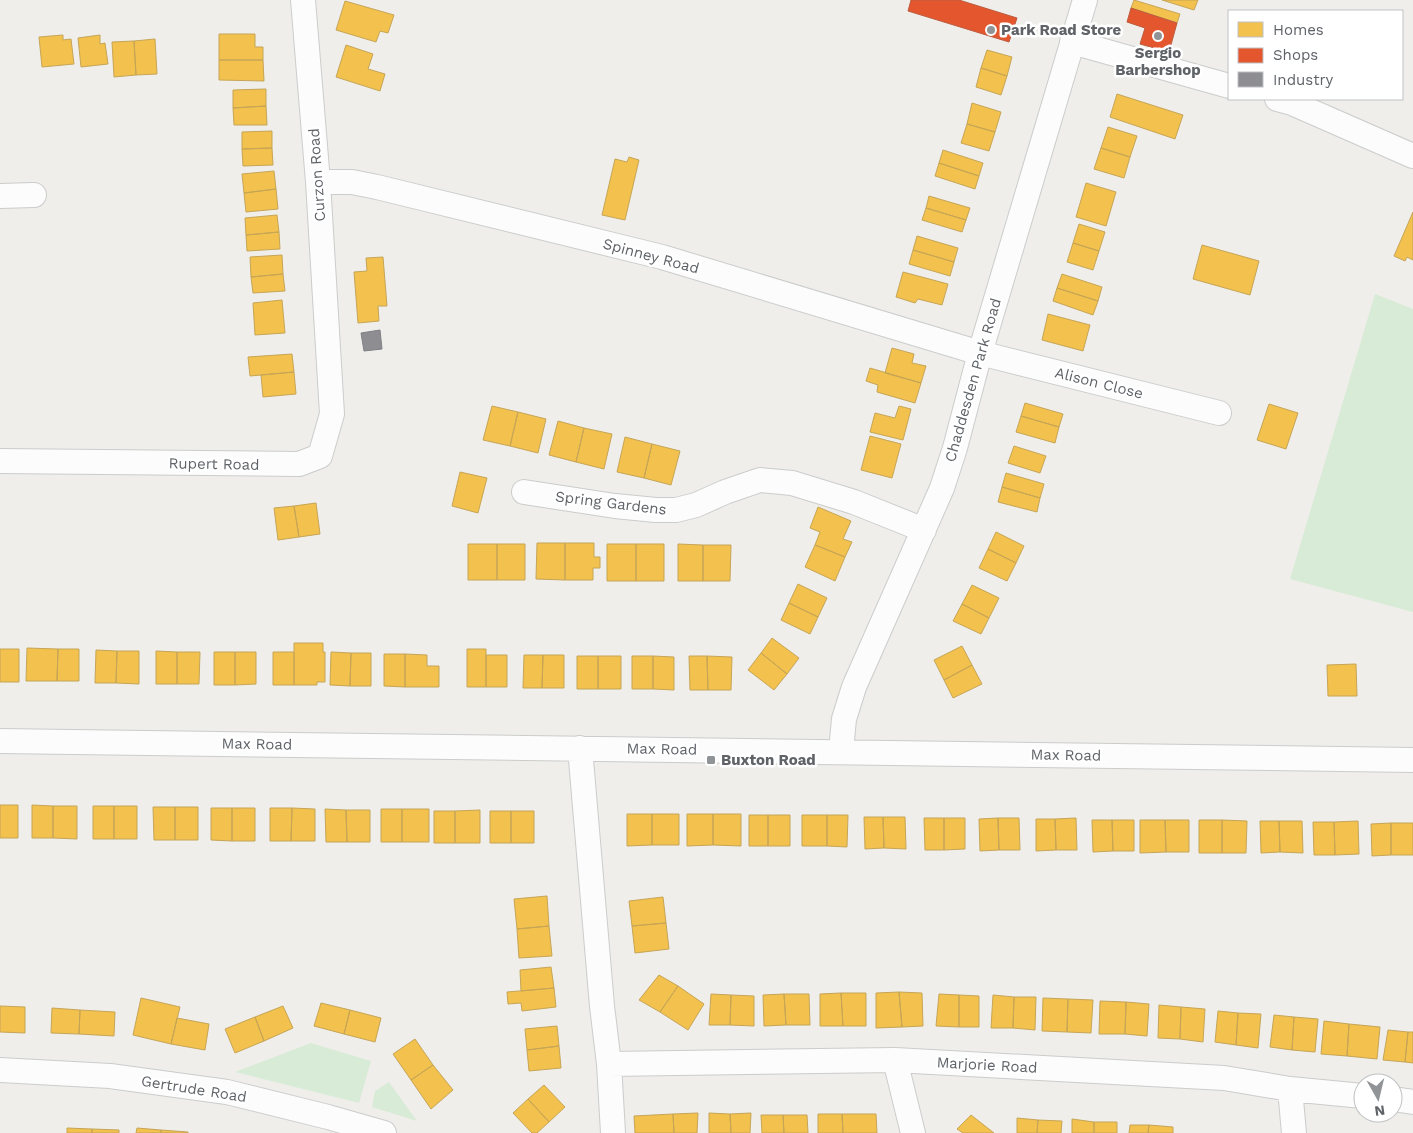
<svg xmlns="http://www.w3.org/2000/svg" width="1413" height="1133" viewBox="0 0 1413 1133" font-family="'Work Sans',sans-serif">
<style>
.green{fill:#d8ebd6}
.homes{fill:#f2c14e;stroke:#c6a556}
.shops{fill:#e4572e;stroke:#bc5b3f}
.industry{fill:#8d8d92;stroke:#7f8085}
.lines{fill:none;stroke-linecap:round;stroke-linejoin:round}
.minor-casing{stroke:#cbcccc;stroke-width:26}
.minor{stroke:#fdfcfc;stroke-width:24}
.poi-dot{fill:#919496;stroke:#fff;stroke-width:2}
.labels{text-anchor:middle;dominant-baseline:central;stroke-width:5;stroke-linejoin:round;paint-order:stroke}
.poi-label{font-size:15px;font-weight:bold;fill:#5f6368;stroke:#fff;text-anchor:start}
.street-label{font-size:15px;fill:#5f6368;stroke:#fff}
</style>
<rect width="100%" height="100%" fill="#efeeea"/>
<!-- green -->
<path class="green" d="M1375,294L1413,309V612L1290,579Z
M311,1043L371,1061L359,1103L235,1072Z
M389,1082L417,1121L372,1107L375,1091Z"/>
<!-- homes -->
<path class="homes" d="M1134,0L1180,14L1177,23L1131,8Z
M1162,0H1198L1194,10Z
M345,1L394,15L388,33L380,31L376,42L336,30Z
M219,34H255V47H263V60H219Z
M63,35V40L71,39L74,64L42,67L39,37Z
M100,35V44L105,43L108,64L81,67L78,38Z
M155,39L157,74L136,75L134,41Z
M134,41L136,75L114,77L112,42Z
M346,45L373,54L368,69L385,74L380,91L336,77Z
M987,50L1012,57L1007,76L981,68Z
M219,60H263L264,81L219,80Z
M981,68L1007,76L1001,95L976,87Z
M266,89V106L233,108V90Z
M1117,94L1183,115L1175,139L1110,117Z
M972,103L1001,112L995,132L967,124Z
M266,106L267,125H234L233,108Z
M967,124L995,132L989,151L961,143Z
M1108,127L1137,136L1130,157L1101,148Z
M272,131V148L242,149V132Z
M272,148L273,165L243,166L242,149Z
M1101,148L1130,157L1124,178L1094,169Z
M943,150L983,163L979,176L939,163Z
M629,157L639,160L625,220L602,215L615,159L627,162Z
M939,163L979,176L975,189L935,176Z
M274,171L276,189L244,193L242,174Z
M1086,183L1116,192L1106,226L1076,217Z
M276,189L278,209L246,212L244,193Z
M929,196L970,208L966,220L926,208Z
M926,208L966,220L962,232L922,220Z
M1413,212V260L1407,257L1405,261L1394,256Z
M277,215L279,232L246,235L245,218Z
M1079,224L1105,232L1099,251L1073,243Z
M279,232L280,249L247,251L246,235Z
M917,236L958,248L954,262L913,250Z
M1073,243L1099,251L1093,270L1067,262Z
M1202,245L1259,261L1250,295L1193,279Z
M913,250L954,262L950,276L909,264Z
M282,255L283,274L251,277L250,257Z
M383,257L387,306H378L379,321L358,323L354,272L367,271L366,258Z
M903,272L948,284L942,305L918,299L915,303L896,297Z
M283,274L285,291L253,293L251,277Z
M1062,274L1102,287L1098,301L1057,288Z
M1057,288L1098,301L1093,315L1053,301Z
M282,300L285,333L255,335L253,303Z
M1048,314L1090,325L1083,351L1042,340Z
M892,348L914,354L912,363L926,366L921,383L885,373Z
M292,354L294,372L250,376L248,357Z
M870,368L921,383L915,403L877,392L878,385L866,381Z
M294,372L296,394L263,397L261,375Z
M1025,403L1063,414L1059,427L1021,416Z
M1269,404L1298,413L1286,449L1257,440Z
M492,406L518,412L510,446L483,440Z
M899,406L911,409L903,440L870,432L875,413L895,418Z
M518,412L546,419L538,453L510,446Z
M1021,416L1059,427L1055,443L1016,432Z
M558,421L584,428L576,462L549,455Z
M584,428L612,434L604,469L576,462Z
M870,436L901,444L892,478L861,470Z
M625,437L652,444L644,478L617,472Z
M652,444L680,451L671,485L644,478Z
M1014,446L1046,456L1040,473L1008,463Z
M460,472L487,478L478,513L452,506Z
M1006,473L1044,484L1040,498L1002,487Z
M1002,487L1040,498L1037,512L998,502Z
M316,503L320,534L299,537L294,506Z
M294,506L299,537L278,540L274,508Z
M818,507L851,521L843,539L852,542L845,557L815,545L820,532L810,528Z
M996,532L1024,546L1016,563L988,549Z
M537,543H565V580L536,579Z
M565,543H594V557H600V568H593V580H565Z
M468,544H497V580H468Z
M497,544H525V580H497Z
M607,544H636V581H607Z
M636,544H664V581H636Z
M678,544L703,545V581H678Z
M703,545H731L730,581H703Z
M815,545L845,557L835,581L805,567Z
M988,549L1016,563L1007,581L979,568Z
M798,584L827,598L818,617L789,603Z
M972,585L999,598L989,618L962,604Z
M789,603L818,617L810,634L781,620Z
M962,604L989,618L981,634L953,621Z
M772,638L799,658L787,674L761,653Z
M294,643H323V652H325V682H317V685H294Z
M962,646L972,665L944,680L934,660Z
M27,648L58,649L57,681H26Z
M0,649H19V682H0Z
M58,649H79V681H57Z
M467,649H486V687H467Z
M96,650L117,651L116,683H95Z
M117,651H139V684L116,683Z
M156,651L177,652V684H156Z
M177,652H200L199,684H177Z
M214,652H235V685H214Z
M235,652H256V684L235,685Z
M273,652H294V685H273Z
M331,652L351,653L350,686L330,685Z
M351,653H371V686H350Z
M761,653L787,674L774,690L748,670Z
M384,654H405V687L384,686Z
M405,654L427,655V666H439V687H405Z
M486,655H507V687H486Z
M524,655H543L542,688H523Z
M543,655H564V688H542Z
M577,656H598V689H577Z
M598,656H621V689H598Z
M632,656H653V689H632Z
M653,656L674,657V690L653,689Z
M689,656H707L708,690H690Z
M707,656L732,657L731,690H708Z
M1356,664L1357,696H1328L1327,665Z
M972,665L982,684L953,698L944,680Z
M0,805H18V838H0Z
M32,805L53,806V838H32Z
M53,806H77V839L53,838Z
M93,806H114V839H93Z
M114,806H137V839H114Z
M153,807H175V840H154Z
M175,807H198V840H175Z
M211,808H232V841L211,840Z
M232,808H255V841H232Z
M270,808H292L291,841H270Z
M292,808L315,809V841H291Z
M325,809L346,810L347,842H326Z
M381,809H402V842H381Z
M402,809H429V842H402Z
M346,810H370V842H347Z
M480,810V843H455V811Z
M434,811H455V843H434Z
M490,811H511V843H490Z
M511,811H534V843H511Z
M627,814H652V845L627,846Z
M652,814H679V845H652Z
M687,814H713V845L687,846Z
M713,814H741V846L713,845Z
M749,815H768V846H749Z
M768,815H790V846H768Z
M802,815H827V846H802Z
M827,815H848L847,847L827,846Z
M864,817H883L884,848L865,849Z
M883,817H905L906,849L884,848Z
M924,818H944V850H925Z
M944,818H965V849L944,850Z
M998,818L999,850L980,851L979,819Z
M998,818H1019L1020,850H999Z
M1076,818L1077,850H1056L1055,819Z
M1036,819H1055L1056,850L1036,851Z
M1092,820H1112L1113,851L1093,852Z
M1112,820H1134V851H1113Z
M1140,820H1165L1166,852L1140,853Z
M1165,820H1189V852H1166Z
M1199,820H1222V853H1199Z
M1222,820L1247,821L1246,853H1222Z
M1260,821H1279L1280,852L1261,853Z
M1279,821H1302L1303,853L1280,852Z
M1358,821L1359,854L1335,855L1334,822Z
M1313,822H1334L1335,855H1314Z
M1391,823V855L1372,856L1371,824Z
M1391,823H1413V855H1391Z
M547,896L549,926L517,929L514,899Z
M663,897L666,923L632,926L629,901Z
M666,923L669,949L635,953L632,926Z
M549,926L552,956L519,958L517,929Z
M551,967L554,988L521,991L520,970Z
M659,975L678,986L660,1012L639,1000Z
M678,986L704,1004L688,1030L660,1012Z
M554,988L556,1007L522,1011L521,1003L508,1004L507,992Z
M899,992L902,1027L876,1028V993Z
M899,992L922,993L923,1026L902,1027Z
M841,993L843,1026H820V994Z
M841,993H866V1026H843Z
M711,994L731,995L730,1025H709Z
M784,994L786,1025L764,1026L763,995Z
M784,994H809L810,1025H786Z
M939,994L959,995V1027L936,1026Z
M731,995L754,996V1026L730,1025Z
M959,995L979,996V1027H959Z
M993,995L1014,997L1013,1028H991Z
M1014,997H1036L1035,1030L1013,1028Z
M141,998L180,1007L171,1044L133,1035Z
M1043,998L1068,999L1067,1032L1042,1031Z
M1068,999L1093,1000L1091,1033L1067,1032Z
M1100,1001L1126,1002L1125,1034H1099Z
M1126,1002L1149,1004L1147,1036L1125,1034Z
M321,1003L350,1010L344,1034L314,1026Z
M1159,1005L1181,1007L1180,1039L1158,1038Z
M0,1006L25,1007V1033L0,1032Z
M283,1006L293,1028L264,1041L255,1017Z
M1181,1007L1205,1009L1203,1042L1180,1039Z
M52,1008L80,1010L79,1034L51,1033Z
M80,1010L115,1012L114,1036L79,1034Z
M350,1010L381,1018L375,1042L344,1034Z
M1218,1011L1238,1013L1236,1045L1215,1042Z
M1238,1013L1261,1014L1258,1048L1236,1045Z
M1274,1015L1294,1017L1292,1050L1270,1047Z
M255,1017L264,1041L235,1053L225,1029Z
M1294,1017L1318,1019L1315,1052L1292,1050Z
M177,1018L209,1024L205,1050L171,1044Z
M1324,1021L1349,1024L1347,1056L1321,1054Z
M1349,1024L1380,1027L1377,1059L1347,1056Z
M557,1026L559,1046L527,1050L525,1029Z
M1388,1030L1408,1032L1405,1062L1383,1060Z
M1408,1032H1413V1063L1405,1062Z
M415,1039L433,1065L411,1080L393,1054Z
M559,1046L561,1068L529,1071L527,1050Z
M433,1065L453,1090L431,1109L411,1080Z
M544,1085L565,1107L549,1122L528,1099Z
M528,1099L549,1122L537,1133H532L513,1113Z
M698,1113L697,1133H674L673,1114Z
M709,1113L730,1114L731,1133H709Z
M751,1113L750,1133H731L730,1114Z
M673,1114L674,1133H635L634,1116Z
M818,1114H842L843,1133H818Z
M842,1114H876L877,1133H843Z
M761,1115H783L784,1133H762Z
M783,1115H807L808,1133H784Z
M971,1115L994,1133H963L957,1129Z
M1017,1118L1038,1120L1037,1133H1017Z
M1072,1119L1094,1122V1133H1072Z
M1038,1120L1062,1121L1061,1133H1037Z
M1094,1122H1117V1133H1094Z
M1130,1125H1149L1148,1133H1129Z
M1149,1125L1173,1127V1133H1148Z
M67,1128L92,1129V1133H67Z
M137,1128L161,1130V1133H136Z
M92,1129L119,1130V1133H92Z
M161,1130L188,1132V1133H161Z"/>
<!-- shops -->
<path class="shops" d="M911,0H959L1017,18L1009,42L908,11Z
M1131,8L1177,23L1169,52L1140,44L1145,28L1127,22Z"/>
<!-- industry -->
<path class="industry" d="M380,330L382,349L364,351L361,333Z"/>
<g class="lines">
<defs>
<path id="minor" d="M1072,42L1229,86
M1277,99L1292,103L1413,156
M318,182H352L377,187L662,257L980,353L1219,413
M0,196L34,195
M0,461L299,464L320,456L332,414L318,182L303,0
M524,492L615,506L656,510H676L696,505L725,492L760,480L792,483L854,502L924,530
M0,741L1413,760
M580,748L602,1006L609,1064L613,1133
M841,751L844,719L854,687L942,488L955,448L980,353L1085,0
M895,1060L913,1133
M609,1064L895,1060L1224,1078L1290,1089L1363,1096
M0,1070L110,1076L227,1092L328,1117L384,1133
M1290,1089L1294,1133
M1393,1099L1413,1102"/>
</defs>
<!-- minor casing -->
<use href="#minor" class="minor-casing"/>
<!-- minor -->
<use href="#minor" class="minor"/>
</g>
<!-- markers -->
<g class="poi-dot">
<circle cx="991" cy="30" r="5"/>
<circle cx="1158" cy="36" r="5"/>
<rect x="706" y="755" width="10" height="10" rx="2.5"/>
</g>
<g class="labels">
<!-- poi labels -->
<g class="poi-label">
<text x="1001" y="30">Park Road Store</text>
<text x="1158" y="53" text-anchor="middle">Sergio<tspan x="1158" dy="17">Barbershop</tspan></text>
<text x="721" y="760">Buxton Road</text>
</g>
<!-- street labels -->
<g class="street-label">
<text transform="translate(317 175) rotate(-94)">Curzon Road</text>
<text transform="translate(651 256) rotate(15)">Spinney Road</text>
<text transform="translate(973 380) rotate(-74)">Chaddesden Park Road</text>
<text transform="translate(1099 383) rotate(14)">Alison Close</text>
<text transform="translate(214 464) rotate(1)">Rupert Road</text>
<text transform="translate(611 503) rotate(7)">Spring Gardens</text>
<text transform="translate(257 744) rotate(1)">Max Road</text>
<text transform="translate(662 749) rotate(1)">Max Road</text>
<text transform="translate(1066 755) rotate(1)">Max Road</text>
<text transform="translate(987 1065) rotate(3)">Marjorie Road</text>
<text transform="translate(194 1089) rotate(9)">Gertrude Road</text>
</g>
</g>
<!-- legend -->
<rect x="1228" y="10" width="175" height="90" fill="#ffffff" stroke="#bfc1c3"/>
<rect x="1238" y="22" width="25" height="15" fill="#f2c14e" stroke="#bfc1c3"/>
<text x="1273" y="35" font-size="15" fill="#5f6368">Homes</text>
<rect x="1238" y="48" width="25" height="15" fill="#e4572e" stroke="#bfc1c3"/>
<text x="1273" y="60" font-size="15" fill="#5f6368">Shops</text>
<rect x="1238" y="72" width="25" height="15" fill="#8d8d92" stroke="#bfc1c3"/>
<text x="1273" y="85" font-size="15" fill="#5f6368">Industry</text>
<!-- north arrow -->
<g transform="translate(1378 1098) rotate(172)"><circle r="24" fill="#ffffff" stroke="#bfc1c3"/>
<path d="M0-4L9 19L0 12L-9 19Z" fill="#919496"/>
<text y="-8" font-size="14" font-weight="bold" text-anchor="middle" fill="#5f6368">N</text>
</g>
</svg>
